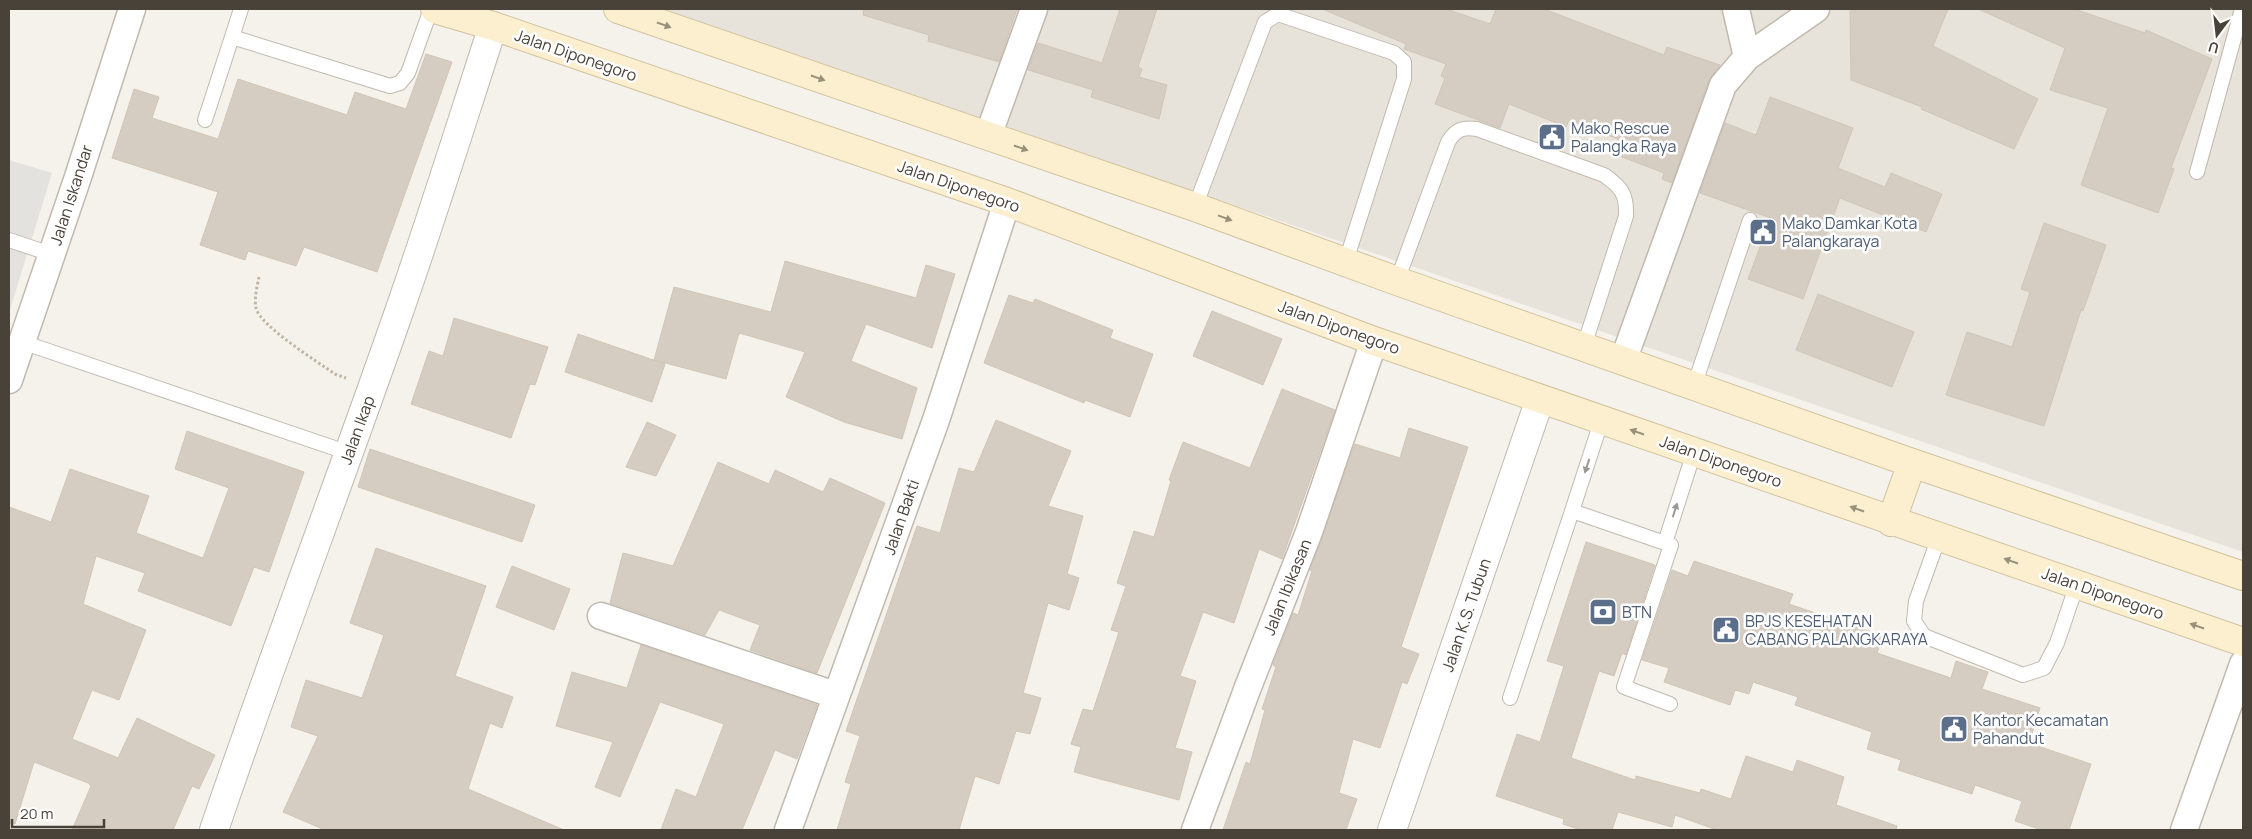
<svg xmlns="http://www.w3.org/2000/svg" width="2252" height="839" viewBox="0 0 2252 839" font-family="Manrope,sans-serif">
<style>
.residential{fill:#e8e3da}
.parking{fill:#e4e2df}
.building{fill:#d6cdc2;stroke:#d0c5b5}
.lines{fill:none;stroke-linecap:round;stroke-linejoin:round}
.service-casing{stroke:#c0b9ae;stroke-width:16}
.minor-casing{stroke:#c0b9ae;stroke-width:29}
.tertiary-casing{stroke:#c0b9ae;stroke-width:30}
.secondary-casing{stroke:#d1c29e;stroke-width:30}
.path{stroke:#c1b4a1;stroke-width:3;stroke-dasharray:2.5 2.5;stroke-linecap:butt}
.service{stroke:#fff;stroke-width:14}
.minor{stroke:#fff;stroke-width:26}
.tertiary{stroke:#fff;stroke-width:28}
.secondary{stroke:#fbefcf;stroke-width:28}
.oneway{fill:#99907c}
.oneway2{fill:#9b9792}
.labels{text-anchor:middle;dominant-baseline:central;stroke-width:5;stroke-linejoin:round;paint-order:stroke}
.street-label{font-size:16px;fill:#494239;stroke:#fff}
.service-label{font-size:16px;fill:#4e5e75;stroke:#fff;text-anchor:start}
</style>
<rect width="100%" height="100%" fill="#f5f2ec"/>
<!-- residential -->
<path class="residential" d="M664,9H2243V552Z"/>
<!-- parking -->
<path class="parking" d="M9,160L52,173L9,313Z"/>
<!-- building -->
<path class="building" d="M864,9H1017L999,62L928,41L929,35L863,15Z
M1120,9H1157L1138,67L1142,69L1139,77L1167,85L1159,119L1091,97L1093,90L1028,70L1038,43L1102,63Z
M1322,9H1446L1490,24L1496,9H1544L1664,55L1667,47L1720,65L1709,80L1672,183L1662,179L1664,173L1612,153L1618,139L1569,120L1566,127L1509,104L1500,128L1435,104L1445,78L1441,76L1446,64L1404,49L1406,44Z
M1850,9H1948L1933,46L2038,99L2014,149L1921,109L1922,107L1851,80Z
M1978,9H2074L2145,33L2146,30L2212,59L2171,168L2174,169L2158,213L2081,185L2108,108L2050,90L2065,48Z
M426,54L452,62L377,272L304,247L296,266L248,251L245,260L200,245L218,192L112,158L134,89L159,97L152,118L218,139L238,79L347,115L355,92L406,109Z
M1770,97L1853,128L1838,168L1885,187L1891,173L1942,194L1926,232L1840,198L1803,299L1748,279L1771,218L1700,193L1725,123L1756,135Z
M2044,223L2106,245L2083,311L2081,310L2044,426L1946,395L1967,332L2012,347L2030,292L2021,289Z
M785,261L916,298L926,265L955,274L932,348L866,324L851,361L917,388L902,439L844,422L786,397L805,352L739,333L726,379L654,360L674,287L771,312Z
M1818,294L1914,332L1892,387L1796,350Z
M1009,295L1033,303L1035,299L1113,330L1110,338L1153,354L1130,417L1085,400L1084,403L984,363Z
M1212,311L1282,339L1263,385L1193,356Z
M454,318L548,347L535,385L530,384L511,438L411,404L429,351L443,356Z
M578,334L665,364L652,402L565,372Z
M1282,389L1335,410L1282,559L1259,549L1234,623L1203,612L1180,676L1196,681L1175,748L1192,752L1179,800L1074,772L1081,747L1071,744L1083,709L1093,711L1119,632L1111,630L1126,586L1117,583L1134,531L1154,537L1171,481L1169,480L1183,442L1250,468Z
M996,420L1071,451L1048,506L1083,516L1067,574L1079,578L1069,610L1048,603L1023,693L1041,698L1030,734L1016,731L999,784L975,776L959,830H837L851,784L845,782L860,736L846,731L917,526L940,533L959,468L974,472Z
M647,422L676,435L656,476L626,467Z
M1409,428L1468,447L1401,647L1419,654L1407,684L1402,682L1380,748L1353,739L1339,793L1357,799L1346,830H1223L1246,762L1250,764L1265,710L1262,709L1276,667L1273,665L1293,613L1298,615L1312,571L1310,570L1355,444L1400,458Z
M187,431L304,472L269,572L254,567L231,626L138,591L145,573L96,556L83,604L146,630L119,700L92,690L72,739L118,758L137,718L215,755L199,789L192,786L173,830H72L91,786L88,783L34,762L15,824L9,823V507L51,522L70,469L149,496L136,533L203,558L229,488L175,469Z
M370,449L535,505L522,542L358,487Z
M718,462L769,484L775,470L823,492L830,478L885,503L817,673L750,650L760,625L719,610L705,635L610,603L623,553L673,566Z
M1586,542L1655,565L1626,655L1622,653L1614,676L1599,671L1571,758L1635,780L1636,776L1700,793L1701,789L1731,799L1746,756L1793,772L1797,760L1844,777L1836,805L1897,826L1896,830H1717L1675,815L1672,827L1618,812L1612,830H1581L1563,824L1564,819L1496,796L1517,734L1540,742L1564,666L1547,661Z
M376,548L486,586L455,676L513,697L502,728L490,723L468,789L564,830H325L283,812L318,736L291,727L306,680L362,698L384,635L350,623Z
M1694,561L1793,594L1789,604L1883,636L1877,653L1951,678L1956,661L1988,672L1982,689L2040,708L2029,743L2091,764L2069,830H2042L2015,821L2022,801L1975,785L1972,794L1898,770L1901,760L1867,749L1872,732L1795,705L1798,697L1753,682L1749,694L1735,690L1730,705L1664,682L1669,668L1642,660L1672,570L1688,576Z
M512,566L570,589L554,630L496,607Z
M641,645L817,705L797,759L775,750L742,830H661L676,789L696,797L724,724L660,702L620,797L595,787L613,742L556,726L572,672L627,688Z"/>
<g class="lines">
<defs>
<path id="service" d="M241,9L232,37L390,86L400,83L408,73L431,9
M205,120L232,37
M2197,172L2242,9
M1195,207L1265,22L1278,14L1394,53L1404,62V79L1346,261
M9,240L51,254
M1397,281L1448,142C1456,129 1463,127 1477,129L1604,175C1621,187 1627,194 1626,216L1584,346
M22,342L349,453
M1694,386L1750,220
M1602,419L1572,511L1665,543L1694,452
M1939,537L1916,601L1914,621L1924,636L2023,675L2044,668L2057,643L2077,584
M1665,543L1671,545L1624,687L1670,704
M1510,698L1572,511"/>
<path id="minor" d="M1736,9L1747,57
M988,136L1034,9
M1623,361L1723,85L1747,57L1816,9
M9,380L78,177L132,9
M601,616L835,695
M788,830L936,420L1007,202
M1195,830L1248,687L1309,532L1374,341
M2184,830L2243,664"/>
<path id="tertiary" d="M214,830C274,653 341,479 402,303C434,211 463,118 493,26
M1392,830L1540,399"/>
<path id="secondary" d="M435,9L493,26L1007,202L1374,341L2243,642
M618,9L1195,207L1397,281L1912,463L2243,576
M1891,522L1912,463"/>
</defs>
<!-- service casing -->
<use href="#service" class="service-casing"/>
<!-- minor casing -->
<use href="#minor" class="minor-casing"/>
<!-- tertiary casing -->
<use href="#tertiary" class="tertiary-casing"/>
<!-- secondary casing -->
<use href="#secondary" class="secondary-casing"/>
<!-- path -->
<path class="path" d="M259,277C257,286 254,299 256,308C260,326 318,362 335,374L346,378"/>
<!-- service -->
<use href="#service" class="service"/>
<!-- minor -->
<use href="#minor" class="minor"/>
<!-- tertiary -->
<use href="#tertiary" class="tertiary"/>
<!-- secondary -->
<use href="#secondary" class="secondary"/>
</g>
<!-- one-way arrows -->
<defs><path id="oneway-solid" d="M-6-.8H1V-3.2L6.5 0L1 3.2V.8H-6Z" transform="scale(1.25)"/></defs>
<g class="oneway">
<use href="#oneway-solid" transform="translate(664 25) rotate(19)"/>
<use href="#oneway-solid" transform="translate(818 78) rotate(19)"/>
<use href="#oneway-solid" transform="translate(1021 148) rotate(19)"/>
<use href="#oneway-solid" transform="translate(1225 218) rotate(20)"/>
<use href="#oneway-solid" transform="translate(1637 432) rotate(-161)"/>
<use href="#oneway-solid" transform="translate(1857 509) rotate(-161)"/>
<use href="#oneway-solid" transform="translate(2011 561) rotate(-161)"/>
<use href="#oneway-solid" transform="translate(2197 626) rotate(-161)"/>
</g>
<g class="oneway2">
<use href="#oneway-solid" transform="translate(1587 466) rotate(108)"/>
<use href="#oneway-solid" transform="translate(1675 510) rotate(-73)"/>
</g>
<!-- icons -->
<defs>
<symbol id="civic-square" viewBox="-11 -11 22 22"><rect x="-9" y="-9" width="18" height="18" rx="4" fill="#5c6f8a" stroke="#fff"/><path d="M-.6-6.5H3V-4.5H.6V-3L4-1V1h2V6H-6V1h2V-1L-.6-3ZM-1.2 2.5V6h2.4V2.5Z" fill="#fff"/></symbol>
<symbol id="bank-square" viewBox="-11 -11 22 22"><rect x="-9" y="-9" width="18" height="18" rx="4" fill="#5c6f8a" stroke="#fff"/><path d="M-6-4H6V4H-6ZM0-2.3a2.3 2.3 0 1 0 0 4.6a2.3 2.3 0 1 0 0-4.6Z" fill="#fff"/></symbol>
</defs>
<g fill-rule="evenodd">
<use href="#civic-square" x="1536" y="121" width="32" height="32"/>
<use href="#civic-square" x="1747" y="216" width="32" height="32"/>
<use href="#bank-square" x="1587" y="596" width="32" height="32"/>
<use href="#civic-square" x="1710" y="614" width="32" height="32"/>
<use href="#civic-square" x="1938" y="713" width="32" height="32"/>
</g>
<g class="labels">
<!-- street labels -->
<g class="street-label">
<text transform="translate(576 55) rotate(19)">Jalan Diponegoro</text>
<text transform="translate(959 186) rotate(19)">Jalan Diponegoro</text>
<text transform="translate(71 195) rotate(-72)">Jalan Iskandar</text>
<text transform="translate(1339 327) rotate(20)">Jalan Diponegoro</text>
<text transform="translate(357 430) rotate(-70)">Jalan Ikap</text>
<text transform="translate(1721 461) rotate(19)">Jalan Diponegoro</text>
<text transform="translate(901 517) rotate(-71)">Jalan Bakti</text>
<text transform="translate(1287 587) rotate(-68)">Jalan Ibikasan</text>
<text transform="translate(2103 593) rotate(19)">Jalan Diponegoro</text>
<text transform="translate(1466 615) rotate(-71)">Jalan K.S. Tubun</text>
</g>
<!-- service labels -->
<g class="service-label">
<text x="1571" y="128">Mako Rescue<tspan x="1571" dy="18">Palangka Raya</tspan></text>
<text x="1782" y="223">Mako Damkar Kota<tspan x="1782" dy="18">Palangkaraya</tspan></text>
<text x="1622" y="612">BTN</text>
<text x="1745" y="621">BPJS KESEHATAN<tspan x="1745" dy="18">CABANG PALANGKARAYA</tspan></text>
<text x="1973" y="720">Kantor Kecamatan<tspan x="1973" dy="18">Pahandut</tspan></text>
</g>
</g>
<!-- border -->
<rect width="2252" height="839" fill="none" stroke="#494239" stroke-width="20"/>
<!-- north arrow -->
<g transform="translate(2217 35) rotate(195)" stroke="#ffffff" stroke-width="4" paint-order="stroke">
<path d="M0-4L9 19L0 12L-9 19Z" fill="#494239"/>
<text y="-8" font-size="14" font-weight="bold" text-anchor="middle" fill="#494239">U</text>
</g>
<!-- scale -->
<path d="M12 819v8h92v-8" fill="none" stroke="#494239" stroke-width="2.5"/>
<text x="20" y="819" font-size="15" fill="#494239" stroke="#ffffff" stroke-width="4" paint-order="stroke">20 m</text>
</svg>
